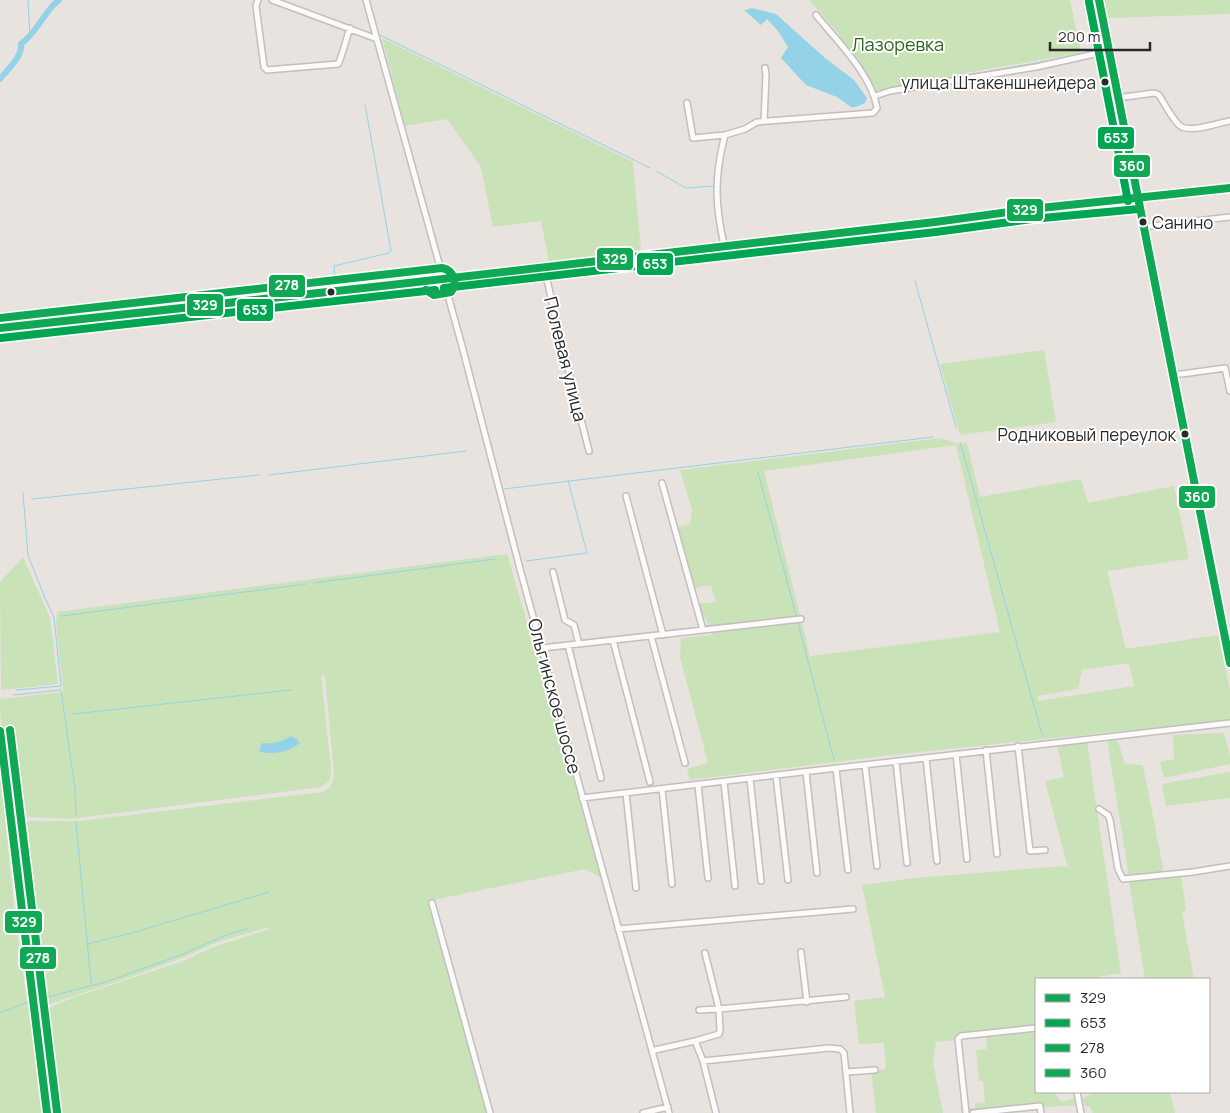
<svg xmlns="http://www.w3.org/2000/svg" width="1230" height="1113" viewBox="0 0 1230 1113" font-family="Manrope,sans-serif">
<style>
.green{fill:#cae2b8;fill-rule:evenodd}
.water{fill:#93d2e7}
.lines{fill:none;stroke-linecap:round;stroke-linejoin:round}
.stream{stroke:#93d2e7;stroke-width:1}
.river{stroke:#93d2e7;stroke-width:6}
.minor-casing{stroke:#c1bfbf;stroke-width:8}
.major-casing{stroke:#c4c2c0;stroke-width:9}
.minor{stroke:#fcfbfa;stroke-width:5}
.major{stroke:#e5e0d3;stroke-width:6}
.bus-1-casing{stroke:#fff;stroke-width:11}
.bus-2-casing{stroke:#fff;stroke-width:11}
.bus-3-casing{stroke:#fff;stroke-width:11}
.bus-4-casing{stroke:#fff;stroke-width:11}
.bus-1{stroke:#10a855;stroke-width:8}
.bus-2{stroke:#00a651;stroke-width:8}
.bus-3{stroke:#10a855;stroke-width:8}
.bus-4{stroke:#10a855;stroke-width:8}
.bus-dot{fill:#292929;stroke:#fff;stroke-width:2}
.labels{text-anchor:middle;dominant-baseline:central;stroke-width:4;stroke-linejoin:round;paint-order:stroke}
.bus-label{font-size:17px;fill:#292929;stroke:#fff;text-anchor:end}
.park-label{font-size:18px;fill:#2a631b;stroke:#fff}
.street-label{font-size:18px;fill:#292929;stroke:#fff}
.line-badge{stroke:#fff;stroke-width:2}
.badge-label{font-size:14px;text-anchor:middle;font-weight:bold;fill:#fff}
</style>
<rect width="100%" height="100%" fill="#e8e3de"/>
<!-- green -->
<path class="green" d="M809,0H1070L1081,53L965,73L955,81L873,91L855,59L837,32Z
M1103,0H1230V14L1107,18Z
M382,38L633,162L641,250L549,261L541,221L493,227L481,167L447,119L405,126Z
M1044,350L1056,422L960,435L940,364Z
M940,438L958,444L967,443L980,497L1081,479L1088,503L1174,486L1189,559L1107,571L1126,649L1218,635L1230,689V720L900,754L690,780L687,769L708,763L680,657L681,638L712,635L710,627L697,604L716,602L711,585L694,588L677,527L690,524L692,510L680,470ZM956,445L1000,632L810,656L764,471ZM1129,663L1134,686L1038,701V696L1078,689L1082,670Z
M507,554L602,878L585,869L428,901L487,1113H49L37,1013L72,998L183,961L216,946L270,929L269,927L215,943L182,958L116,982L38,1008L36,1004L14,823L15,821H79L322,792C332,789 333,782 334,773L325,676L321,675L331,769L330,780L321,787L71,819L13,816L0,711V699L63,692L56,623L57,612Z
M23,557L50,618L58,684L1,690L0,582Z
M1224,733L1230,756V764L1164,778L1160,762L1174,759L1173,735Z
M1117,738L1125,764L1143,765L1164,873L1129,877L1107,740Z
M1087,742L1121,973L1098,977V979H1036V1092H1049L1050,1093L1055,1092L1058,1098L1062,1102L1074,1098L1076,1105L967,1113L965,1109L975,1108V1103L985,1102L983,1081H979L976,1050L987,1049L986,1037L936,1042L933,1062L943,1113H876L871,1071L886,1069L884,1043L859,1044L854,1001L885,997L862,885L915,878L1064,866L1068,868L1045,781L1064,777L1057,745Z
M0,766L15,917L26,995L33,1029L42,1113H0Z
M1230,772V798L1166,806L1162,784Z
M1181,876L1186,910L1182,912L1194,979H1145L1129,882Z
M1106,1092H1170L1175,1113H1093L1090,1107L1084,1105L1083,1098L1093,1093Z"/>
<!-- water -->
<path class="water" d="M752,8L776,14L825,58L854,80L867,98L865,103L856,107H851L837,97L806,85L781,58L788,47L778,31L767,19L761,25L744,10Z
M291,736L298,740L300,743C288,752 273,756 259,751L262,743C274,744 281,742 291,736Z"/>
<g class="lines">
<!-- stream -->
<path class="stream" d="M28,0L30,36
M380,35L650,168
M962,76L1076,56
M656,171L686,188L714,186
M335,281L334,266L389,253L391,251L365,104
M915,281L956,427
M143,302L332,281
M96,307L137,302
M960,442L1042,734
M758,472L796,615
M269,475L466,451
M504,489L933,437
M32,499L259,475
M526,561L587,553L568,480
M313,583L495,559
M61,616L306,584
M798,623L834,760
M16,690L61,686L54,617L45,598L28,555L23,493
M13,695L61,690L75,789L76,815
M73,714L291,690
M76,822L91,983
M87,944L135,932L269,892
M43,998L106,982L183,954L229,934L247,929
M0,1013L31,1001"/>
<!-- river -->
<path class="river" d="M0,79C7,70 23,56 21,44C38,32 44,11 59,0"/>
<defs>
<path id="minor" d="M258,0L256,6L264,67L267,70L338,64C341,60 347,36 350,28
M272,0L377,39
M366,0L462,346L520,569L669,1113
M1099,0L1230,663
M875,96L890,91L1036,67L1108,51
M1117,98L1154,93L1159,95C1165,105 1171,117 1179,125C1188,134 1218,123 1230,121
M687,103L693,138L725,135
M764,121L766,75L765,68
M1143,227L1230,217
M724,245C715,204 714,177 725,135L745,129L757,122L873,113L877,108C872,75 837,41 816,15
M544,266L556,320L589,451
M0,328L382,286L544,266L935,222L1031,209L1230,188
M1172,374H1182L1225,368L1230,391
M662,483L703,630
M626,496L663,635
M553,572L565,620L574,625L579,644
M651,636L685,763
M613,640L650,782
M568,645L601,778
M542,648L801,619
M1018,746L1030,851L1045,850
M986,750L997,854
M956,754L967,859
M926,758L937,861
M896,762L907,863
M865,765L877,866
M836,769L848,870
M806,772L817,873
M776,776L788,880
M750,779L761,881
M724,782L735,886
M698,785L708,878
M662,789L672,884
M626,793L636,888
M582,798C798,773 1014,746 1230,723
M1099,809L1108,815L1110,820L1118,869L1123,879L1193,872L1230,866
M432,903L490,1113
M618,929L853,909
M801,952L807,1002
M699,1010L719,1009L705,953
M695,1041L703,1061L716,1113
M653,1052L655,1050L695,1041L719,1034L720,1031L719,1009L846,997
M703,1061L829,1048L840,1049L844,1053L850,1113
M846,1072L875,1070
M1077,1092L1081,1113
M643,1113L668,1107
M966,1113L958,1039L961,1036L1036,1028
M973,1113L1040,1106L1041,1113"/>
<path id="major" d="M0,731L47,1113"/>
</defs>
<!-- minor casing -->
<use href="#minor" class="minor-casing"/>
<!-- major casing -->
<use href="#major" class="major-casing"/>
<!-- minor -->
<use href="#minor" class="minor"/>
<!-- major -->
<use href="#major" class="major"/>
<defs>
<path id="bus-1" d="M0,328L382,286L935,222L1031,209L1230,188
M0,731L47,1113"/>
<path id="bus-2" d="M1089,2L1128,201
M444,288L936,232L1032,219L1139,209
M1,338L435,290"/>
<path id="bus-3" d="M0,318L442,268C451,269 454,276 455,285L451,292L434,295L426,290
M10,730L57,1112"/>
<path id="bus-4" d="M1099,0L1230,663"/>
</defs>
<!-- bus-1 casing -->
<use href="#bus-1" class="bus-1-casing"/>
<!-- bus-2 casing -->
<use href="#bus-2" class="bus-2-casing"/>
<!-- bus-3 casing -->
<use href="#bus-3" class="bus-3-casing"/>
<!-- bus-4 casing -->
<use href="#bus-4" class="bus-4-casing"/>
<!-- bus-1 -->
<use href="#bus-1" class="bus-1"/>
<!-- bus-2 -->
<use href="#bus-2" class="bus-2"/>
<!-- bus-3 -->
<use href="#bus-3" class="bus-3"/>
<!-- bus-4 -->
<use href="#bus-4" class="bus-4"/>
</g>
<!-- markers -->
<g class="bus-dot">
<circle cx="1105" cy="82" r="4.5"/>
<circle cx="1143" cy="222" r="4.5"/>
<circle cx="331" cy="292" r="4.5"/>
<circle cx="1185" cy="434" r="4.5"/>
</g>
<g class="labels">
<!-- bus labels -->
<g class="bus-label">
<text x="1096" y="82">улица Штакеншнейдера</text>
<text x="1152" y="222" text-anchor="start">Санино</text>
<text x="1176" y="434">Родниковый переулок</text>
</g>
<!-- park labels -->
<g class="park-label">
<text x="898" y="44">Лазоревка</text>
</g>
<!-- street labels -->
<g class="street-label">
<text transform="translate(566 359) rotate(76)">Полевая улица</text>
<text transform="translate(555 696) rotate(75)">Ольгинское шоссе</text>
</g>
</g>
<g class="line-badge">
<rect x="1097" y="126" width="38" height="24" rx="5" fill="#00a651"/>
<rect x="1113" y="154" width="38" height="24" rx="5" fill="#10a855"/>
<rect x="1006" y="198" width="38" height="24" rx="5" fill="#10a855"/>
<rect x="596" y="247" width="38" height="24" rx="5" fill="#10a855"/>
<rect x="636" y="252" width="38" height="24" rx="5" fill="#00a651"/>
<rect x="268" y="274" width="38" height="24" rx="5" fill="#10a855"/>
<rect x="186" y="293" width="38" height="24" rx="5" fill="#10a855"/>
<rect x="236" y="298" width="38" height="24" rx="5" fill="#00a651"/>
<rect x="1178" y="485" width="38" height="24" rx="5" fill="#10a855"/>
<rect x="4" y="910" width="39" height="24" rx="5" fill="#10a855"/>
<rect x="19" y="946" width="38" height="24" rx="5" fill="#10a855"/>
</g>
<g class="badge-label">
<text x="1116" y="143">653</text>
<text x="1132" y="171">360</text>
<text x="1025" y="215">329</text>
<text x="615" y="264">329</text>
<text x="655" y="269">653</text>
<text x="287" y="290">278</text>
<text x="205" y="310">329</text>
<text x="255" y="315">653</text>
<text x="1197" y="502">360</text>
<text x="24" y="927">329</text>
<text x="38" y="963">278</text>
</g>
<!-- legend -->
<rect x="1035" y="978" width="175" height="115" fill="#ffffff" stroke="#a9a9a9"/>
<rect x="1045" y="994" width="25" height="8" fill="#10a855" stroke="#a9a9a9"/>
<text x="1080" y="1003" font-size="15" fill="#292929">329</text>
<rect x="1045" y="1019" width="25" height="8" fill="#00a651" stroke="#a9a9a9"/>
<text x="1080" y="1028" font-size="15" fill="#292929">653</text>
<rect x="1045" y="1044" width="25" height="8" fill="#10a855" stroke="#a9a9a9"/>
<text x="1080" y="1053" font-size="15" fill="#292929">278</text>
<rect x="1045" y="1069" width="25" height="8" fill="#10a855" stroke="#a9a9a9"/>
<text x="1080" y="1078" font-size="15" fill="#292929">360</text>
<!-- scale -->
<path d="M1050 42v8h100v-8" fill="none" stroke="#292929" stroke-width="2.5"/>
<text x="1058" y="42" font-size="15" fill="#292929" stroke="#ffffff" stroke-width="4" paint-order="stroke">200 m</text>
</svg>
